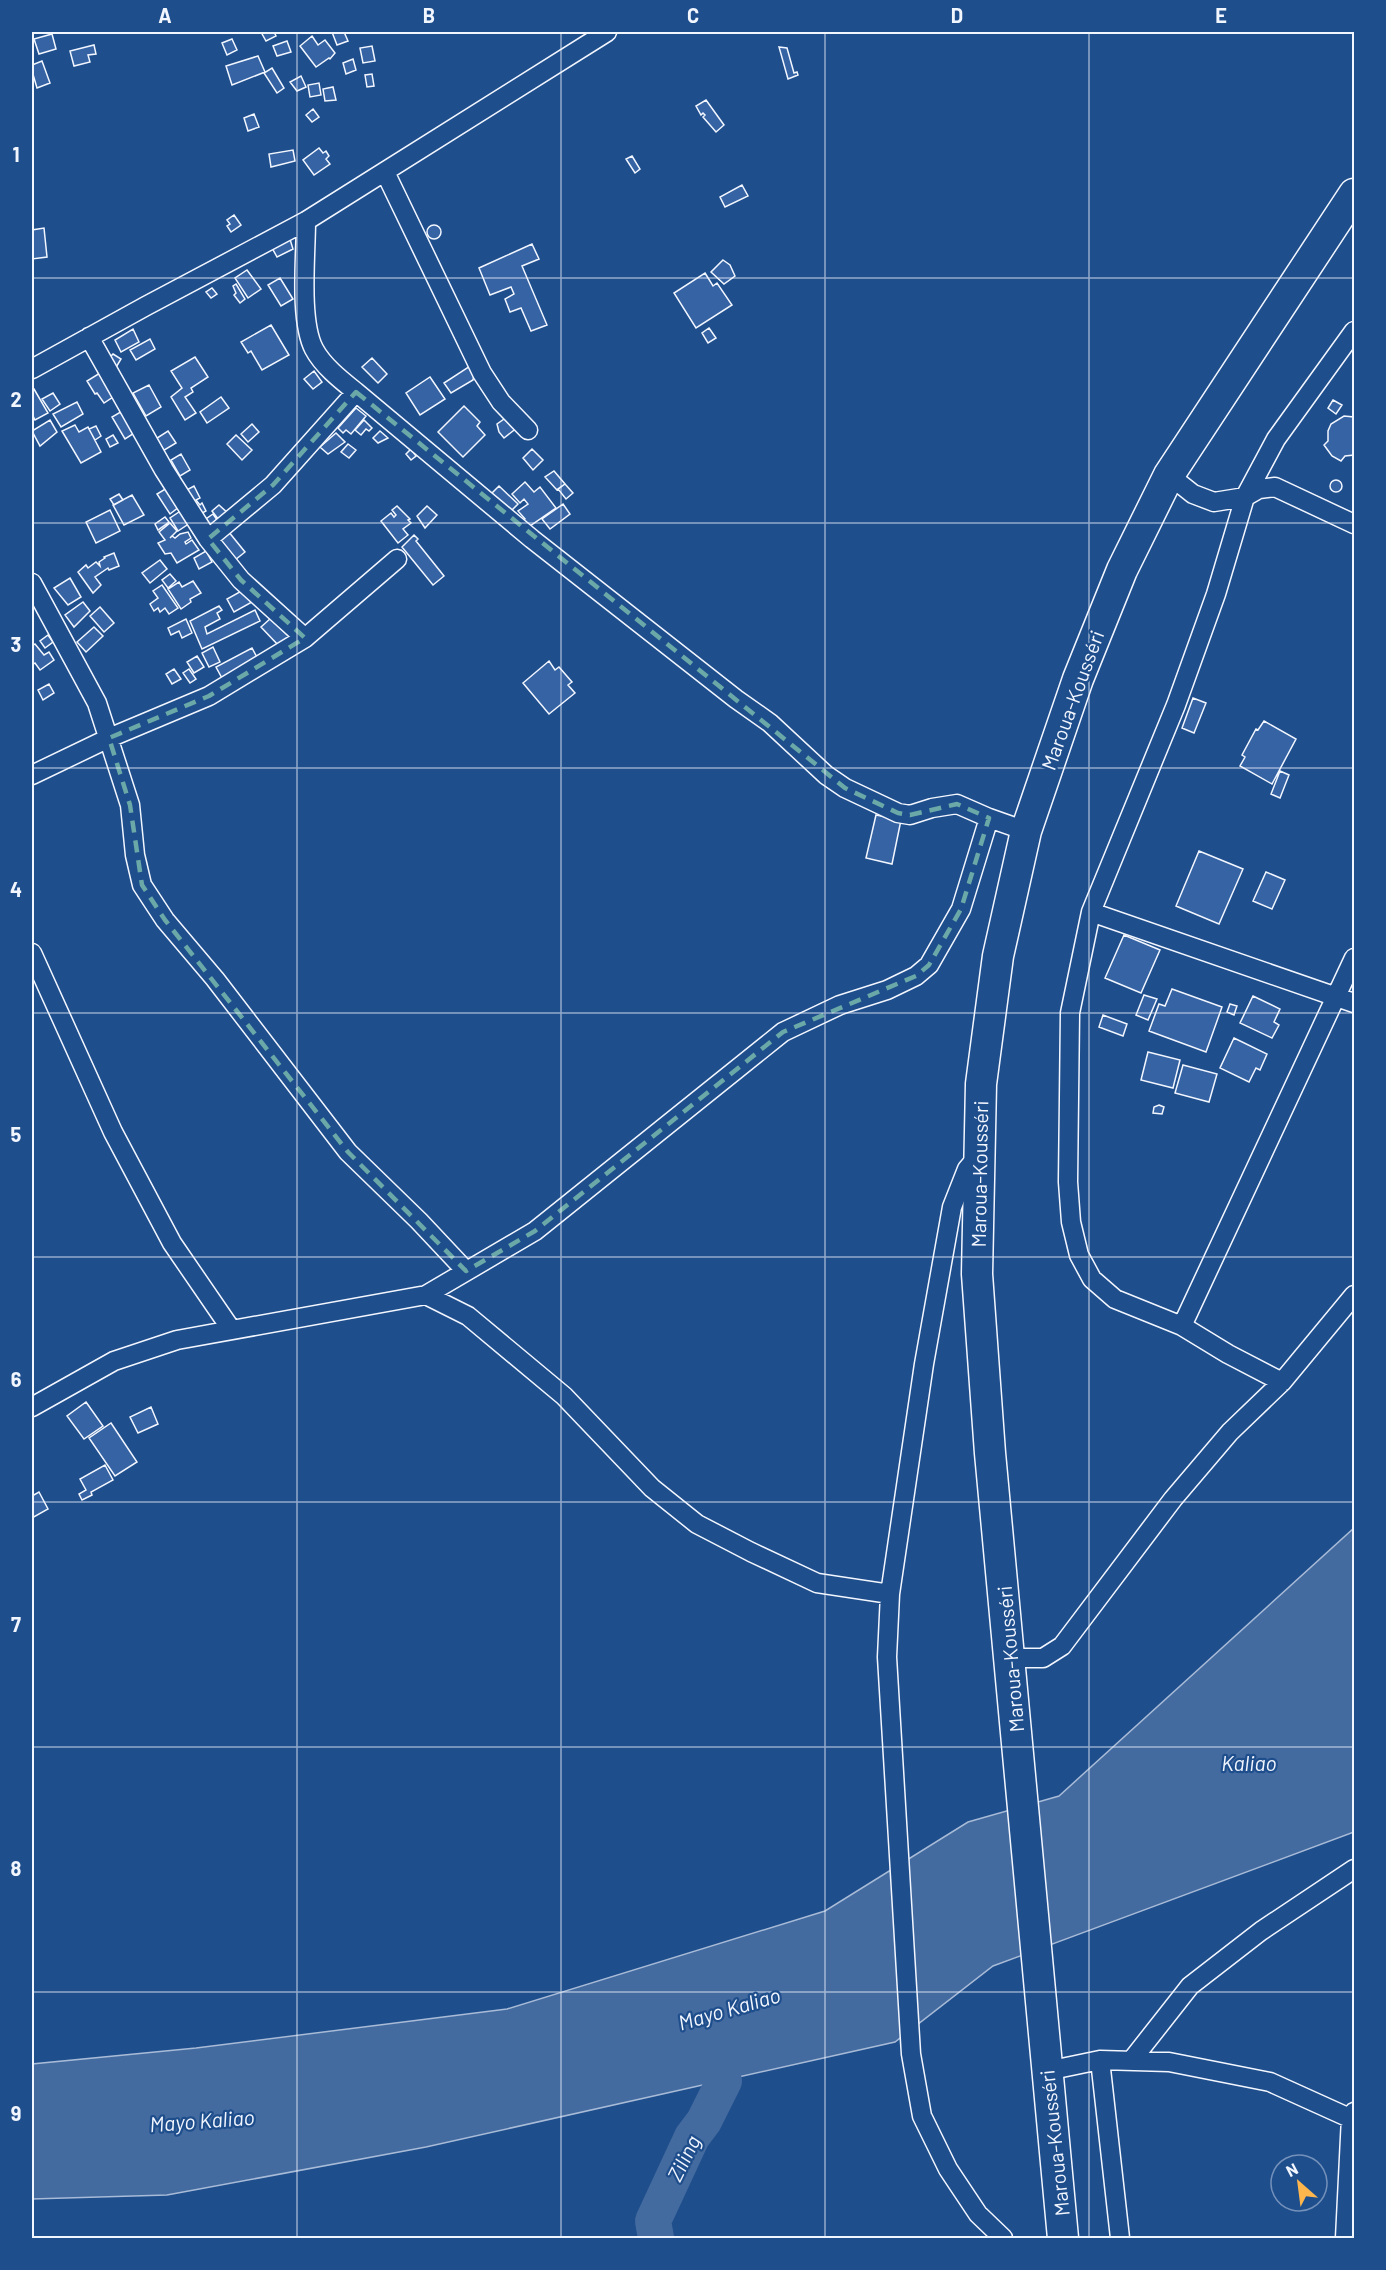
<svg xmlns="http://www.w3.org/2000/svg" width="1386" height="2270" viewBox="0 0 1386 2270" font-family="Barlow,sans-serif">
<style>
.water{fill:#446ba0;stroke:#a8bbd7;stroke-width:1.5}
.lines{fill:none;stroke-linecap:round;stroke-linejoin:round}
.river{stroke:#446ba0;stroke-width:36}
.building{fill:#3563a3;stroke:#f2f6ff;stroke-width:1.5}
.minor-casing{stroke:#f2f6ff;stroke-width:21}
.trunk-casing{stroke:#f2f6ff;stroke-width:33}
.minor{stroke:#1f4e8c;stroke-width:18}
.trunk{stroke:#1f4e8c;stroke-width:30}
.marked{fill:none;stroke:#6aa9a8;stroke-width:4.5;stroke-dasharray:12 8;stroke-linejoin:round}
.grid{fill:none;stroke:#f2f6ff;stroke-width:1.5;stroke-opacity:0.55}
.labels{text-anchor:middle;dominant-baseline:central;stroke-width:4.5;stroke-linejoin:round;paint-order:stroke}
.street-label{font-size:20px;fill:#f2f6ff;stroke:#1f4e8c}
.water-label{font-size:21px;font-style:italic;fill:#f2f6ff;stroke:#1f4e8c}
.neatline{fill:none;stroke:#f2f6ff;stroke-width:2}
.grid-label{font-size:20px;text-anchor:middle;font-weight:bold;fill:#f2f6ff}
</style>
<rect width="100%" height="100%" fill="#1f4e8c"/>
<!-- water -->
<path class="water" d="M1354,1528V1832L993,1966L895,2042L426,2147L167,2195L32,2199V2064L196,2048L507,2009L825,1911L968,1822L1059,1796Z"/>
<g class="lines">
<!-- river -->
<path class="river" d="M656,2238L653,2221L692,2137L704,2121L724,2081"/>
</g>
<!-- building -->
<path class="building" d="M261,32H274L276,36L266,41Z
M332,32H344L348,41L337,45Z
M52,34L56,49L39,54L34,39Z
M312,36L318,45L325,40L335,53L330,59L329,58L316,67L300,46Z
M232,39L237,50L227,55L222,43Z
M287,41L291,52L277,56L273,46Z
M94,45L96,54L88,55L90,62L74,66L70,51Z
M372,46L375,61L363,63L360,48Z
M779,47L787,48L794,73L797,72L798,75L788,79Z
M258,56L265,72L232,85L226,66Z
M353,59L356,70L346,74L343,63Z
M42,61L50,83L37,88L32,71V65Z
M272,68L284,88L277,93L264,73Z
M372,74L374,86L367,87L365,75Z
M301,76L306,87L297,91L290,82Z
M319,83L321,95L310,97L308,85Z
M333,87L336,100L325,101L323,89Z
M706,100L724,125L716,132L703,117L705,115L703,113L701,115L696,106Z
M313,109L319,117L312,122L306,115Z
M254,114L259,127L248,131L244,118Z
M319,148L323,153L326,151L329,156L326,159L330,164L314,175L303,160Z
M293,150L295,161L271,167L269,154Z
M632,156L640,169L635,173L626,159Z
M742,185L748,196L725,207L720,197Z
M234,215L241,225L231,232L227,226L230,224L227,220Z
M427 232a7 7 0 1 1 14 0a7 7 0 1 1-14 0Z
M44,228L47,257L32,259V230Z
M289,236L293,249L277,257L271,246Z
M532,244L539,259L522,266L547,325L531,331L521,308L510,312L505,299L514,294L511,287L490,295L479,268Z
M723,260L730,265L735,276L724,284L711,272Z
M247,270L261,289L248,298L235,278Z
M705,273L713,286L717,283L732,305L696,328L674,293Z
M280,278L293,299L281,306L268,285Z
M236,284L245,299L240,303L234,295L236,293L233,286Z
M212,288L217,294L211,298L206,292Z
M271,325L289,355L262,370L251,351L248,353L241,342Z
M709,328L716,338L708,343L702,333Z
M133,329L139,342L121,352L115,340Z
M150,339L155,349L136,360L130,350Z
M113,354L121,359L115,369L109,355L111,356Z
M195,357L208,377L191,388L193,392L185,397L196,413L185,420L171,397L182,388L171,371Z
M372,358L387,374L378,383L362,367Z
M470,366L474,375L473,380L451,393L444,383Z
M314,371L322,382L313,389L304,379Z
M100,373L116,395L104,403L97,393L95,394L87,381Z
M430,377L445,399L420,415L406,393Z
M149,385L161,407L146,416L133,393Z
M34,389L48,413L35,420L32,414V390Z
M53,393L60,404L50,411L42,399Z
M221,397L229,408L207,423L200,412Z
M1333,400L1342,405L1336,414L1328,408Z
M77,402L83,414L61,427L53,414Z
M464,406L480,422L477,426L485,435L463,457L438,432Z
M356,408L366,416L351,434L346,430L343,433L338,428Z
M124,410L136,432L125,439L112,417Z
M1344,416L1354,417V455L1345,456L1341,461L1332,456L1324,445L1328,441V431L1331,424Z
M507,417L518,427L504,438L499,432L497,424Z
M50,420L57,432L40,446L32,431Z
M364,420L372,428L369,431L366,429L361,435L355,430Z
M252,424L259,432L248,442L241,434Z
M75,425L79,432L88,427L101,452L81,463L62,431Z
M96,426L101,436L95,440L89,429Z
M168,431L176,443L161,452L154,440Z
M380,431L388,438L378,443L373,438Z
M336,433L345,442L328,454L320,447Z
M113,435L118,443L110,447L106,439Z
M236,435L252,450L242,460L227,444Z
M348,444L356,450L349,458L341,452Z
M411,449L416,456L411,460L406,454Z
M532,449L543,460L533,470L523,458Z
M181,454L190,470L180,476L171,460Z
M554,471L565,484L557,490L545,477Z
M1330 486a6 6 0 1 1 12 0a6 6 0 1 1-12 0Z
M525,482L534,492L540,487L556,508L527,528L521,522L525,519L518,511L528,504L524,499L520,503L512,494Z
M565,484L573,493L566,499L558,489Z
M194,486L200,498L196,500L200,505L202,503L206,511L197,516L183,492Z
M499,486L518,504L510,512L491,494Z
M167,488L179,507L170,514L157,494Z
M119,494L123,500L114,505L110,499Z
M132,495L144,515L124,525L113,505Z
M563,504L570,514L550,529L542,519Z
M219,505L230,515L222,524L212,511Z
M397,506L410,519L408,520L411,523L403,529L408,535L398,543L381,521L391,513L394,517L396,515L392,510Z
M427,506L437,515L425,528L417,516Z
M110,510L120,531L96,543L86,522Z
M182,510L190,523L178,531L170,518Z
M213,514L220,524L211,532L203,521Z
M165,517L169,522L158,530L155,524Z
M170,523L177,531L170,538L172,536L175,538L180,534L188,532L191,538L185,542L186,544L192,540L199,550L177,563L171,553L165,554L158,543L165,540L159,532Z
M228,531L245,552L235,560L218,539Z
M414,535L418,539L416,541L444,576L433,585L402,547Z
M206,551L212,562L199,569L194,558Z
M114,553L119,566L109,570L108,568L95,577L101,585L93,593L78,572L86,565L88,568L96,562L100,566L99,562L105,558L104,557Z
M160,560L167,569L150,583L142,573Z
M170,574L176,581L168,588L162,580Z
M70,578L81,597L68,605L54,588Z
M193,581L201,593L190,599L191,602L181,609L168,589L179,582L182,587Z
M162,585L178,608L169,614L165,608L160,612L158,608L154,611L150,604L158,598L153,591Z
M245,589L252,602L234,612L227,599Z
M83,602L90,611L74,627L65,615Z
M219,606L222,610L217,613L220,619L205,627L207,634L255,610L260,621L202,649L190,621Z
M100,607L114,623L104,632L90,616Z
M271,618L292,640L280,647L261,627Z
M186,619L192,633L182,638L179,631L171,635L168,628Z
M94,627L103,636L86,652L77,642Z
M48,635L53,642L45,648L40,641Z
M35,644L44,655L49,652L54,660L40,670L35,663L32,665V646Z
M213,647L220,662L209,667L202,653Z
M252,648L259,661L223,680L216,667Z
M197,656L204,667L194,673L187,662Z
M549,661L555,670L559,667L572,682L568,685L575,693L549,714L523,683Z
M174,669L181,679L172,684L166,674Z
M189,669L196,679L190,683L183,673Z
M49,684L54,693L43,700L38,690Z
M1193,698L1206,703L1194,733L1182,728Z
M1264,721L1296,739L1272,784L1240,766L1245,757L1242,755L1256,729L1258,730Z
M1280,771L1289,775L1280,798L1271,794Z
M876,815L901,820L892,864L866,858Z
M1199,851L1243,869L1219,924L1176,906Z
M1266,872L1285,880L1272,909L1253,901Z
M1124,935L1160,950L1141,993L1105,978Z
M1172,989L1222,1007L1206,1052L1149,1031L1159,1004L1165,1006Z
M1144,995L1157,999L1148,1020L1136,1015Z
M1253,996L1280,1009L1274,1022L1279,1025L1272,1038L1240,1023Z
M1230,1004L1237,1006L1234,1015L1227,1012Z
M1103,1015L1127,1024L1123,1036L1099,1027Z
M1234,1038L1267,1054L1260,1070L1256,1068L1249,1082L1220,1068Z
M1148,1052L1180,1060L1173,1088L1141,1080Z
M1183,1065L1217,1074L1209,1102L1175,1093Z
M1159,1105L1164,1107L1162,1114L1153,1113L1154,1107Z
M86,1402L103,1426L84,1439L67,1416Z
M151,1407L158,1424L138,1433L130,1417Z
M111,1423L137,1462L115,1476L89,1438Z
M105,1465L113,1480L91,1492L92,1495L82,1500L79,1494L86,1490L80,1479Z
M39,1492L48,1509L32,1518V1496Z"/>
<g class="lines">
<defs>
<path id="minor" d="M385,172L482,373L501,402L528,430
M306,221C306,255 299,320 314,349C323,366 341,380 356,392L532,539L736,699L770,723L826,775L845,788L898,813L910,815L932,808L957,804L989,818L1026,831
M89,337L164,470L208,539L241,580L305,638
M32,369L146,306L306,221L607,32
M1169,475L1193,494L1214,502L1245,497L1259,489L1275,487L1354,524
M208,539L273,485L356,392
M32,583L97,703L130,805L135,855L142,885L165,920L215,979L348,1152L419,1221L466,1271
M32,775L109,738L209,696L305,638L397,559
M1091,912L1354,1003
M32,953L113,1132L172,1243L231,1329
M979,1155L967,1169L952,1207L924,1364L890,1594L887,1657L911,2054L922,2116L948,2169L978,2214L1003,2238
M426,1295L535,1231L783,1032L840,1005L887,990L916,976L929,965L961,909L989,818
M1182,1326L1354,958
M1282,1382L1228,1354L1182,1326L1115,1299L1092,1279L1079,1255L1071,1222L1068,1182L1070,1013L1091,912L1176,705L1216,594L1245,497L1276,439L1354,331
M32,1407L114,1361L177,1340L426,1295L468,1316L564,1396L652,1488L697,1524L751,1552L817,1583L890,1594
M1011,1658H1043L1062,1646L1173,1499L1230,1432L1282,1382L1354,1295
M1100,2060L1120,2238
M1131,2061L1190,1986L1261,1931L1354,1869
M1047,2071L1100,2060L1169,2062L1270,2082L1354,2120
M1345,2238L1351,2117L1354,2112"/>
<path id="trunk" d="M1063,2238L990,1453L977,1274L981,1084L998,956L1026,831L1078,679L1122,570L1169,475L1354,194"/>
</defs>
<!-- minor casing -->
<use href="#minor" class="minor-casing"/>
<!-- trunk casing -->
<use href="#trunk" class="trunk-casing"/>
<!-- minor -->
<use href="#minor" class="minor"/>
<!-- trunk -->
<use href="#trunk" class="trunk"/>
</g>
<!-- marked area -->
<path class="marked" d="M356,392L845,788L898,813L910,815L957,804L989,818L961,909L929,965L916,976L783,1032L535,1231L466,1271L348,1152L165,920L142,885L130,805L109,738L209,696L305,638L241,580L208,539L273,485Z"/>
<!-- grid -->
<path class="grid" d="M297,32V2238M561,32V2238M825,32V2238M1089,32V2238M32,278H1354M32,523H1354M32,768H1354M32,1013H1354M32,1257H1354M32,1502H1354M32,1747H1354M32,1992H1354"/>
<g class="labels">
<!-- street labels -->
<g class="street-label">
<text transform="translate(1072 700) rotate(-70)">Maroua-Kousséri</text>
<text transform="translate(979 1174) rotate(-89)">Maroua-Kousséri</text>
<text transform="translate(1010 1659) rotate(-95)">Maroua-Kousséri</text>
<text transform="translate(1054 2143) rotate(-96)">Maroua-Kousséri</text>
</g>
<!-- water labels -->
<g class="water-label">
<text x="1249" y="1762">Kaliao</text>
<text transform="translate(729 2008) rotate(-16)">Mayo Kaliao</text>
<text transform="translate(202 2120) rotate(-4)">Mayo Kaliao</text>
<text transform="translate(683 2158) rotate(-64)">Ziling</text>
</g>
</g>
<!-- border -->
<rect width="1386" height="2270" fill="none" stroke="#1f4e8c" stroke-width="66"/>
<!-- north arrow -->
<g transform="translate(1299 2183) rotate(332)"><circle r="28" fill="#1f4e8c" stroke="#7391ba" stroke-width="1.5"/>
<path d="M0-4.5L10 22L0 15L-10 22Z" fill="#ffb74d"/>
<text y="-9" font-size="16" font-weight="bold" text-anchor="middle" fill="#f2f6ff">N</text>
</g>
<rect x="33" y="33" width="1320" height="2204" class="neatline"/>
<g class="grid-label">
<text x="165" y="23">A</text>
<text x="429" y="23">B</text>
<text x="693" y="23">C</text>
<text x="957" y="23">D</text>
<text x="1221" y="23">E</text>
<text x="16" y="162">1</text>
<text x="16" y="407">2</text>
<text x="16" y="652">3</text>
<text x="16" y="897">4</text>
<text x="16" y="1142">5</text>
<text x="16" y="1387">6</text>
<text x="16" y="1632">7</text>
<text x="16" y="1876">8</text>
<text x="16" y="2121">9</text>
</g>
</svg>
